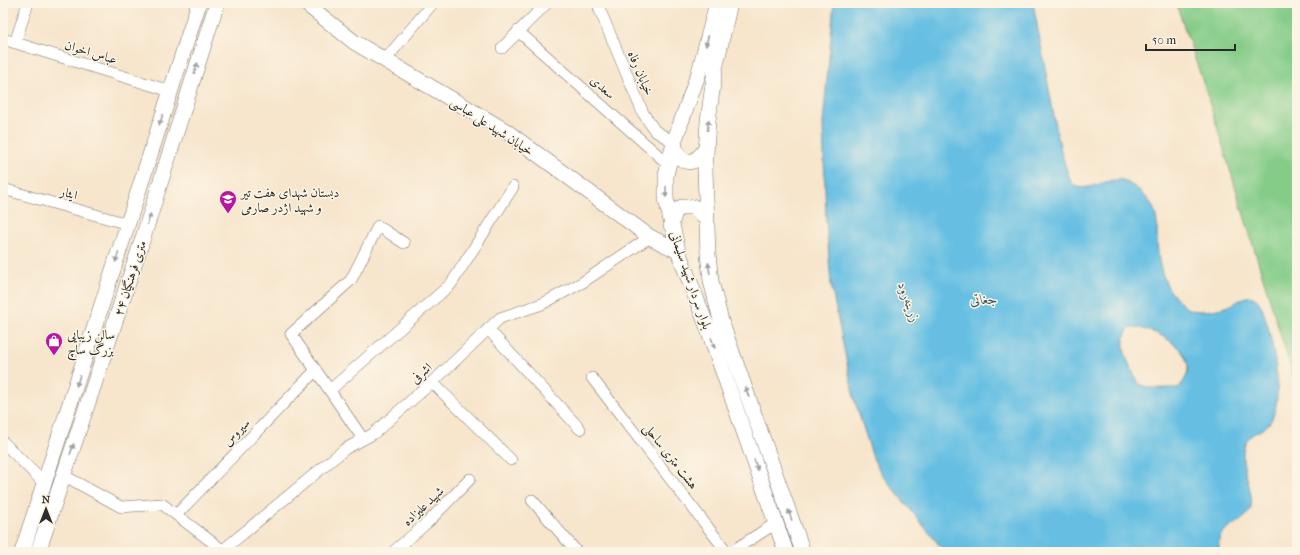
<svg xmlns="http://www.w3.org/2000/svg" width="1300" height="555" viewBox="0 0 1300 555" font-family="'IM FELL French Canon',Amiri,serif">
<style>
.green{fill:#84cc88;stroke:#587c5a}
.water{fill:#66bfe3;stroke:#487587;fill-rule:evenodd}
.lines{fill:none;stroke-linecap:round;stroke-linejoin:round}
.minor-casing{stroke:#726c63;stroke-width:12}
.secondary-casing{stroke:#726c63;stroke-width:16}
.minor{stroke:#fff;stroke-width:11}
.secondary{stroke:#fff;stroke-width:15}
.oneway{fill:#a0a0a0}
.labels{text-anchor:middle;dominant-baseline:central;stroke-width:3;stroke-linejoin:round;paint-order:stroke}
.street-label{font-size:13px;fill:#2b2b2b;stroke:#fcf5e5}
.poi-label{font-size:13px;fill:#2b2b2b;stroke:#fcf5e5;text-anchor:start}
.water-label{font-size:14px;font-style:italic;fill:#3d5762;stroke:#fcf5e5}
</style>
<rect width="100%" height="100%" fill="#fcf5e5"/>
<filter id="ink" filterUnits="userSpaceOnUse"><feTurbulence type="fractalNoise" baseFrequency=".025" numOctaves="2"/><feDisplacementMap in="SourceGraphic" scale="8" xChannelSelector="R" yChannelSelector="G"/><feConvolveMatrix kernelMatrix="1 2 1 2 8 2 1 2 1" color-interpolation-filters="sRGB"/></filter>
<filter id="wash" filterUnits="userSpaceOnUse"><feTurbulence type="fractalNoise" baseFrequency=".012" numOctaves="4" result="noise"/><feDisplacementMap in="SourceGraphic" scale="16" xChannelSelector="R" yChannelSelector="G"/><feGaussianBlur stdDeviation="0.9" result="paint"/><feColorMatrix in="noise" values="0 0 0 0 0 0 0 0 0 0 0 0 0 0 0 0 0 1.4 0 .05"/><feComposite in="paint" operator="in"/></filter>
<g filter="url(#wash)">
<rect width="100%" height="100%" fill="#f7e5cc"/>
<!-- green -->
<path class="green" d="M1176,3H1297V389L1206,91Z"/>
<!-- water -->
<path class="water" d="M834,3H1033C1040,39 1046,75 1053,111C1057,132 1060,152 1068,173C1069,176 1070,181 1072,183C1082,196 1107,177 1122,180C1128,182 1133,186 1138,190C1145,196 1151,201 1154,210C1158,220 1157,230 1157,240C1158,261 1162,284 1177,299C1180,302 1185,307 1188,309C1199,313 1215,310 1226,307C1240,303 1252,285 1262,308C1272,335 1286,397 1270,422C1262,435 1244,429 1243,455C1242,471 1256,496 1250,510C1243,527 1212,525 1220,552H945L882,475L873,458L854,398L831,285L826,220L823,123ZM1131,327C1160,328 1209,358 1178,388H1148L1139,384C1131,368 1114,342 1131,327Z"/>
</g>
<g filter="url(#ink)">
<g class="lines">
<defs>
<path id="minor" d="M600,3L599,8L643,113L655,131L674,142
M518,31L669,165
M3,39L170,91
M15,43L28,3
M502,48L547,3
M385,60L433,3
M3,189L128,224
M488,329L580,429
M592,378L727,552
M432,382L511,460
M330,390L451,284L513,187
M363,439L291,334L351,280L378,226L404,243
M3,442L45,484
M63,475L121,507L162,504L225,552
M532,500L577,552
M177,514L316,370
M223,550L345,449L373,434L439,376L500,318L542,304L583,282L650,237
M393,552L428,522L470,479
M731,552L776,523"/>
<path id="secondary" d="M305,3L354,42L506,131L650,237L678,251
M717,3L699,72L674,142L666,175V199L678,251L707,326L786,552
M730,3L715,69L708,121L705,170L708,254L711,281L721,321L803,552
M674,142C678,165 693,169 706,148
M671,225L675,212L682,207H694L705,218
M22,552L199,3
M38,552L141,244L217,3"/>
</defs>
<!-- minor casing -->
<use href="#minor" class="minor-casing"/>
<!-- secondary casing -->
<use href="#secondary" class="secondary-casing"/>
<!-- minor -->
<use href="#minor" class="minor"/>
<!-- secondary -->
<use href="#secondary" class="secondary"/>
</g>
<!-- one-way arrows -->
<defs><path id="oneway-solid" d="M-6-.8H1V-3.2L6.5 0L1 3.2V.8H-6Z"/></defs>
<g class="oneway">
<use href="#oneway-solid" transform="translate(707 41) rotate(104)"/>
<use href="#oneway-solid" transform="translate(196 68) rotate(-72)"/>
<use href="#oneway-solid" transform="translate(161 120) rotate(108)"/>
<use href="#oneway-solid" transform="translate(708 125) rotate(-85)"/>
<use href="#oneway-solid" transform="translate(666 192) rotate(91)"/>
<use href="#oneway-solid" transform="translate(149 219) rotate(-72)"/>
<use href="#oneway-solid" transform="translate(117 257) rotate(108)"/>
<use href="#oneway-solid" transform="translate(709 268) rotate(-98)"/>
<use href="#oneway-solid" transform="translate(713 343) rotate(71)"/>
<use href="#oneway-solid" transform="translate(78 381) rotate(108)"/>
<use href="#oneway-solid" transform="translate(747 392) rotate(-110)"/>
<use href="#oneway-solid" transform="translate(72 449) rotate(-71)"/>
<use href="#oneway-solid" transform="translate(756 465) rotate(71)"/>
<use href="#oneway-solid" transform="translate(790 515) rotate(-109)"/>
</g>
</g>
<!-- icons -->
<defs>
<symbol id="school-pin" viewBox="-11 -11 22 30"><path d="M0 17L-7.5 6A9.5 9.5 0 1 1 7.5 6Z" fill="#b5179e" stroke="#fcf5e5"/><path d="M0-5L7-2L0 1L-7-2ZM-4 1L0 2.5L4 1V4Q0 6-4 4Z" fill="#fff"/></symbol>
<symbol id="shop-pin" viewBox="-11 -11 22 30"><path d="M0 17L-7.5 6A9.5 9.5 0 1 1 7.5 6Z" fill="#b5179e" stroke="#fcf5e5"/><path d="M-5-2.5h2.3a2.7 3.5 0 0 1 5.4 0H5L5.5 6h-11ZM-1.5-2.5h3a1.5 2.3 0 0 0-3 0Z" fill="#fff"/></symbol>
</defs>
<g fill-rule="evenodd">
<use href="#school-pin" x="218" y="189" width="20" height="27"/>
<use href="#shop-pin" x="44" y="331" width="20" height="27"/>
</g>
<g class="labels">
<!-- street labels -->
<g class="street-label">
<text transform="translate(91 52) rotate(17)">عباس اخوان</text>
<text transform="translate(641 73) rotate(67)">خیابان رفاه</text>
<text transform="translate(603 87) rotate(42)">سعدی</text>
<text transform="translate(492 126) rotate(33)">خیابان شهید علی عباسی</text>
<text transform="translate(69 193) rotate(16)">ایثار</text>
<text transform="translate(130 278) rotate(-72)">۲۴ متری فرهنگیان</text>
<text transform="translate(691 280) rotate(71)">بلوار سردار شهید سلیمانی</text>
<text transform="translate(421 373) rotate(-42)">اشرفی</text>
<text transform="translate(236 432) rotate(-46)">سیروس</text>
<text transform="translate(671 456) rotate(52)">هشت متری ساحلی</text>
<text transform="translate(423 506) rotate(-43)">شهید علیزاده</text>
</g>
<!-- poi labels -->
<g class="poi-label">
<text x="241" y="192">دبستان شهدای هفت تیر<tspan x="241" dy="15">و شهید اژدر صارمی</tspan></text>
<text x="67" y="334">سالن زیبایی<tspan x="67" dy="15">بزرگ ساچ</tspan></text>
</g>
<!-- water labels -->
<g class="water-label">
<text x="984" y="299">جغاتی</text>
<text transform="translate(909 302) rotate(70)">زرینه‌رود</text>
</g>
</g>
<!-- margin -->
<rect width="1300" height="555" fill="none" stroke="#fcf5e5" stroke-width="16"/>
<!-- north arrow -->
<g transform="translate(46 509)" stroke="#fcf5e5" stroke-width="3" paint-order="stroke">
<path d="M0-3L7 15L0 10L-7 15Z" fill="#2b2b2b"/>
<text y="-6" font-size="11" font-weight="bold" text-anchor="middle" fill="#2b2b2b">N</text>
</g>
<!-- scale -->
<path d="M1146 44v6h89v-6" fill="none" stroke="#2b2b2b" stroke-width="2"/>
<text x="1152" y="44" font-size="12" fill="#2b2b2b" stroke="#fcf5e5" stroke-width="3" paint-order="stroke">50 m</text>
</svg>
